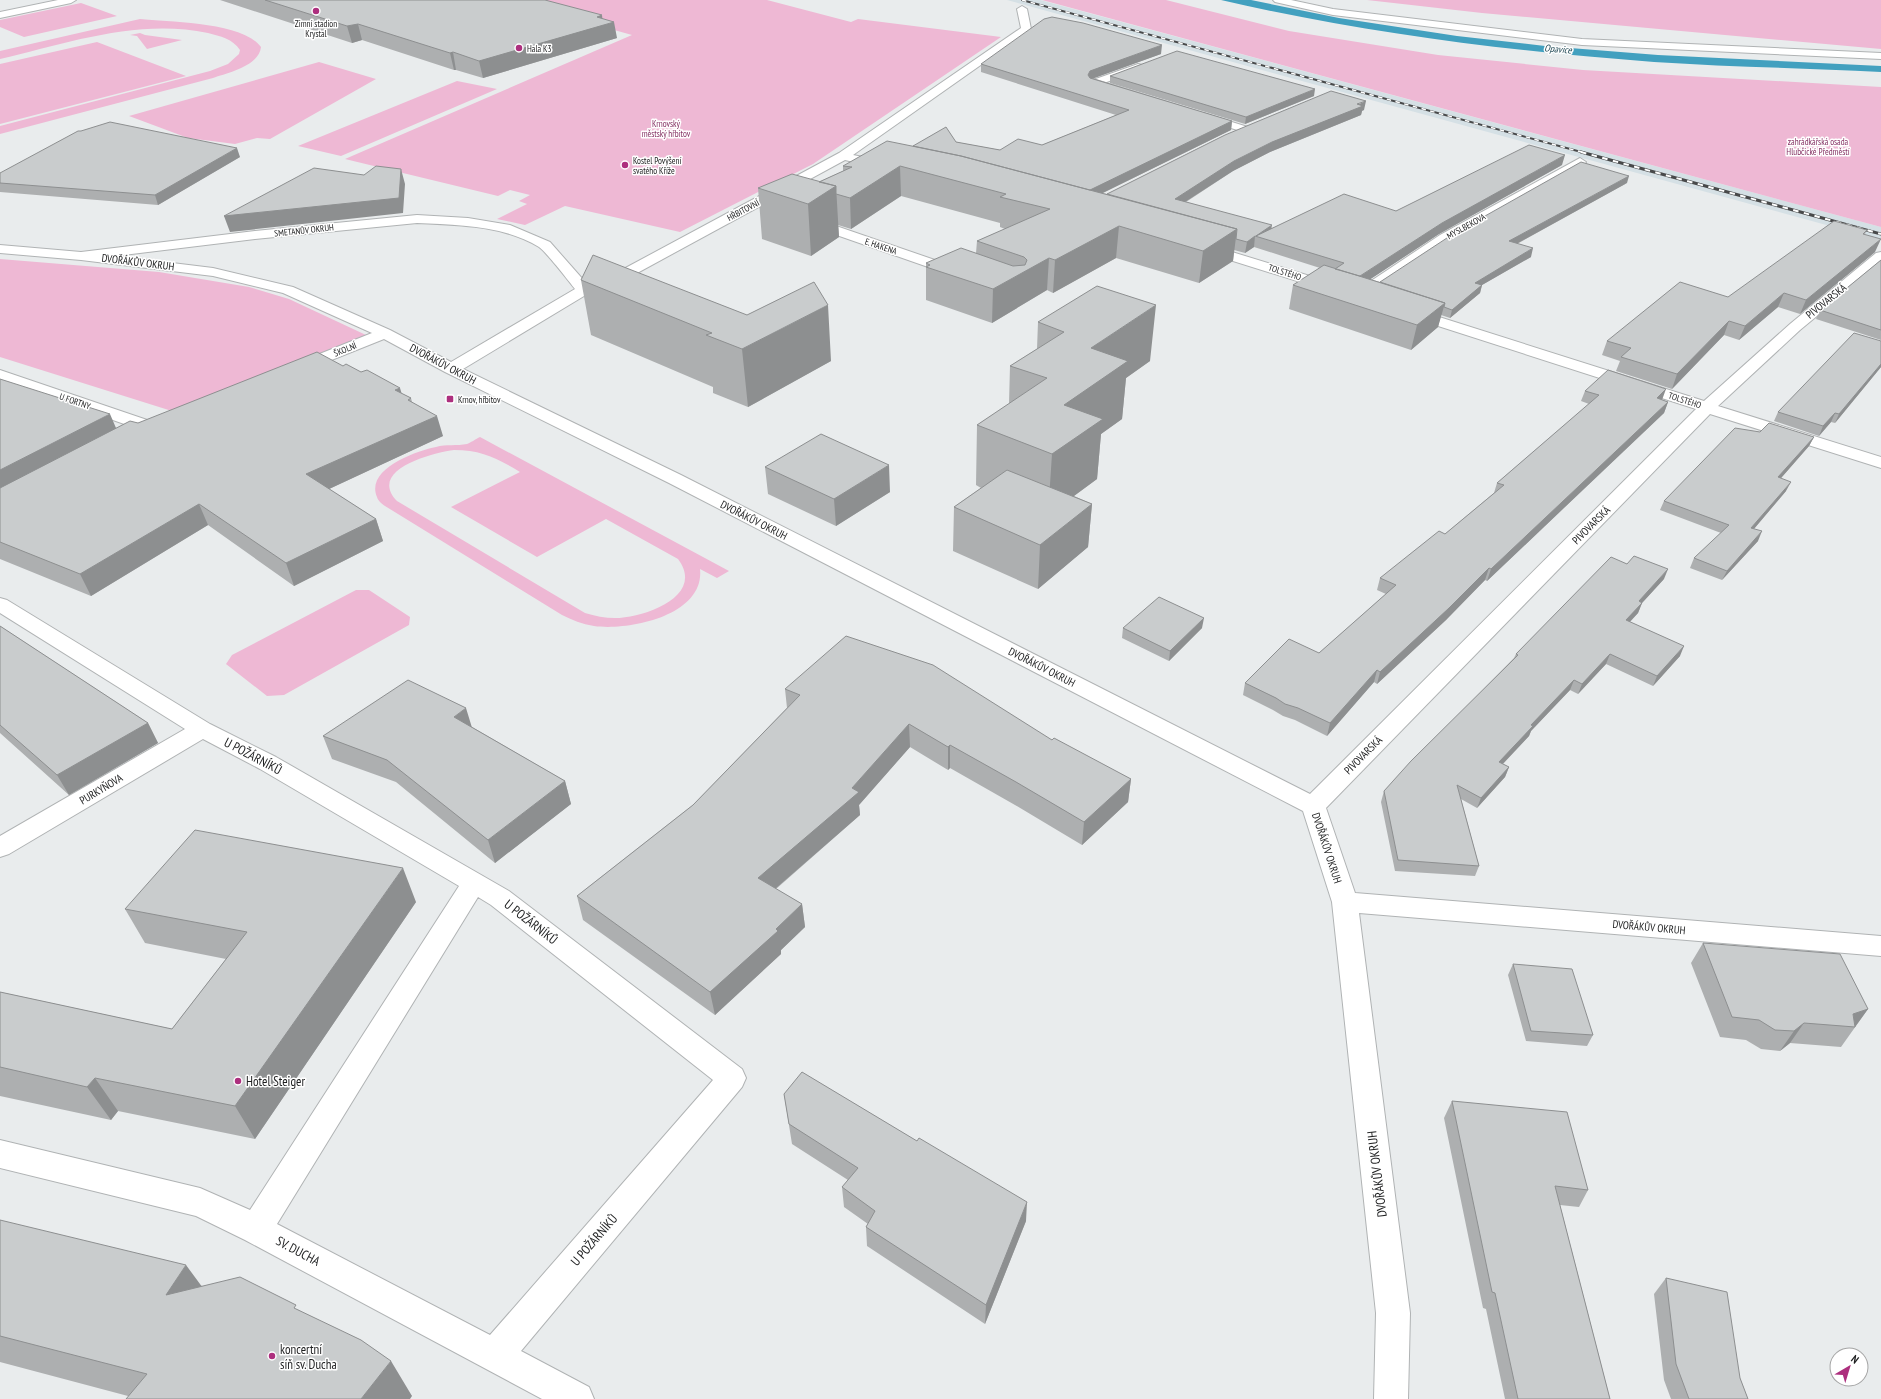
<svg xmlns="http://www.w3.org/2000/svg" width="1881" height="1399" viewBox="0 0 1881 1399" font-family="'PT Sans Narrow',sans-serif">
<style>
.built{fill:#d5e0e5}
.green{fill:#eeb8d4;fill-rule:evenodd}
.water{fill:#42a0bf}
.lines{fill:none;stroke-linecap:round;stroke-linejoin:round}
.street-casing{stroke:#b0b3b4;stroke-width:2}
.primary-casing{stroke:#b0b3b4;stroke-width:2}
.street{fill:#fff;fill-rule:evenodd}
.primary{fill:#fff;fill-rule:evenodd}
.rail-far1-casing{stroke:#48494a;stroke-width:2}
.rail-casing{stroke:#48494a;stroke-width:3}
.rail-far1{stroke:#fff;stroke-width:1.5;stroke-dasharray:4.5;stroke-linecap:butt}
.rail{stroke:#fff;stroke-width:2;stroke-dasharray:5.5;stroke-linecap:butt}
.wall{fill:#adafb0}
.shaded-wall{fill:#8d8f90}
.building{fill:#c9cccd;stroke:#8d8f90}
.poi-dot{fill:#ad2f7e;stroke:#fff;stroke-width:1.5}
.labels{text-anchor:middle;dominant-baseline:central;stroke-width:3;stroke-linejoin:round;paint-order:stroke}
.far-poi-label{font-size:9px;fill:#1d1e1f;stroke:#fff;text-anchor:start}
.far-park-label{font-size:9px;fill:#853264;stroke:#fff}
.far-street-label{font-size:9px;fill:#1d1e1f;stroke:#fff}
.far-water-label{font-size:10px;font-style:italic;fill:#133d4a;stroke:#fff}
.street-label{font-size:11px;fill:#1d1e1f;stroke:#fff}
.near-street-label{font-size:13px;fill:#1d1e1f;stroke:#fff}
.near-poi-label{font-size:13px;fill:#1d1e1f;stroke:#fff;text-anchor:start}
</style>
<rect width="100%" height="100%" fill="#e9eced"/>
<!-- built -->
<path class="built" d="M1007,0H1040L1881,227V240Z"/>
<!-- green -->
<path class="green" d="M507,0H767L851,22L858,19L1001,37L813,164L680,232L565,206L525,225L497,219L527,204L519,201L530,195L510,190L498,196L345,159L632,35Z
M1042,0H1166L1289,31L1438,55L1583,70L1881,87V227Z
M1367,0H1881V49L1482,13Z
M81,3L117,16L24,37L0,27V20Z
M140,19C170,22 243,22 261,47C259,66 228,73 213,78L0,134V126L210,71L228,64L239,54L240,50C233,39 220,36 208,33C139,18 67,43 0,59V51Z
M140,33L145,35L182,40L147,49L137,36L130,35Z
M97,42L186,76L0,124V64Z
M319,62L376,79L270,139L257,138L235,144L188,138L129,116Z
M457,81L497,89L341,156L298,146Z
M0,259L159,272L249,287L289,299L366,335L189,408L175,412L0,357Z
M480,437L729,571L717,578L700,569C705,616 628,631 594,626C582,624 572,620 562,615L385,506C382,504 378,501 377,497C365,469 416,451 436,447C446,444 457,446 467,444C470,443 476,439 480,437ZM454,450C481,450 497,458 520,472L451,507L537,557L606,519L678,559C706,596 644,618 615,618C605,618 595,616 585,613L397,501C367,470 432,453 454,450Z
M356,590H369L410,617L409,625L284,695L267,696L226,664L232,655Z"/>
<!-- water -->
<path class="water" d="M1221,0H1251L1339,18L1457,36L1545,46L1658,55L1881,66V72C1805,68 1729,67 1654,62C1508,51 1363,33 1221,0Z"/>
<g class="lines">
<defs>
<path id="street" d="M1273,0H1291L1333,9L1582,39L1881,53V59L1582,45L1333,15L1275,2Z
M1022,6L1027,9L1031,29L1029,31L853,155L888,162L890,165L888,168L884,169L845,160L628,278L589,293L463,369L681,475L1310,794L1696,409L1407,316L1405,313L1407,310H1417L1704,401L1790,324L1876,253L1881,252V263L1800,330L1718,406L1881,457V468L1710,414L1326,808L1355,893L1881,936V956L1359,913L1410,1313L1408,1399H1374L1376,1313L1332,902L1303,811L669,483L445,372L384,339L304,371L298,373L292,371L290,368L292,365L372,333L283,293L213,276L81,260L0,253V245L81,252L255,231L417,215L468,218L510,225L550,242L587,284L618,272L839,153L1021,28L1017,9ZM417,223C458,225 503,225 539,247C547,253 568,280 575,289L451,362L390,330L293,287L213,268L115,256L255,239Z
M1138,64L1142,65L1143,67L1142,69L1104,83L1120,88L1121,90L1120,92L1116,93L1090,85L1089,83L1090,81Z
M1203,113L1251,128L1253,130L1247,133L1199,118L1197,116Z
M1580,158L1586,162L1584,165L1450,241L1363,299H1353L1351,296L1353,293L1440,235Z
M810,217L961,269L963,272L961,275H951L805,224L803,221L805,218Z
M1206,244L1336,284L1338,287L1336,290H1326L1201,251L1199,248L1201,245Z
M0,370L156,423L158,427L156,431L150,432L144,431L0,380Z
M0,598L7,600L210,724L276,757L509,891L742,1069L746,1078L742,1087L521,1351L589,1387L594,1399H542L245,1240L196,1216L0,1168V1140L200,1188L250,1210L459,886L260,769L203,739L9,854L0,857V836L185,729L0,613ZM478,897L491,905L713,1080L490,1335L277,1224Z"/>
<path id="primary" d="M58,0H76L71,3L0,18V12Z"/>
</defs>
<!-- street casing -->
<use href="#street" class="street-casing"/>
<!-- primary casing -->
<use href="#primary" class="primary-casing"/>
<!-- street -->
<use href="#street" class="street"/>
<!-- primary -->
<use href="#primary" class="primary"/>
<defs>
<path id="rail-far1" d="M1022,0L1585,153"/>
<path id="rail" d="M1581,152L1881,234"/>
</defs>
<!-- rail-far1 casing -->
<use href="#rail-far1" class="rail-far1-casing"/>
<!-- rail casing -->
<use href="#rail" class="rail-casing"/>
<!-- rail-far1 -->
<use href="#rail-far1" class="rail-far1"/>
<!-- rail -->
<use href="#rail" class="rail"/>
</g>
<!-- wall -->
<path class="wall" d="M220,0H545L602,18L617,38L483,78L456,70H454L362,40L352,43Z
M1161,54L1093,78L1232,121L1231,130L1103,193L1107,194L1364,110L1362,111L1361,115L1270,152L1233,171L1186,202L1272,228L1396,211L1562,165L1439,234L1370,279L1380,282L1627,183L1517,244L1531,257L1482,285L1480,293L1450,318L1441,315L1438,327L1411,350L1289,309L1293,285L1320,268L1254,247L1245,253L1234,250L1233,261L1199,283L1116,258L1053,293L1047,290L992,323L926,300V263L976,253L977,241L1005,229L1000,227V223L901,196L851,229L838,225L839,237L811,256L762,239L758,188L819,182L843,171V166L913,146L956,142L1000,150L1042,145L1116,115L981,72V64Z
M1110,76L1314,96L1245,124L1110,83Z
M240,157L158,205L0,192V173Z
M1867,230L1865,234L1875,252L1800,314L1778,307L1739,340L1724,335L1672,389L1616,371L1620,361L1602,355L1607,341L1728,297Z
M1881,260V340L1816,319L1820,310Z
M581,280L831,361L748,407L713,393V387L591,335Z
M1038,322L1150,361L1126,378L1122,419L1101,434L1097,479L1074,496L1092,504L1088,547L1038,589L953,551L954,507L981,488L976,485L977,425L1009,404L1010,366L1037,349Z
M1881,341V367L1835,423L1831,422L1819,436L1774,421L1778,412Z
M343,366L411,398L412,402L443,436L329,489L376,519L383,541L294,586L208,525L91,596L0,559V379L116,428L138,423Z
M1585,391L1662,400L1668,402L1664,413L1487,581L1485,580L1446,620L1377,684L1374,682L1327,736L1295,720L1283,716L1273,710L1243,695L1245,683L1319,653L1386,594L1377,590L1380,578L1445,534L1494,493L1497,483L1589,404L1581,401Z
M1760,432L1814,437L1809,446L1781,478L1786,491L1754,529L1758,541L1722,580L1690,568L1694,558L1721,533L1660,510L1664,501Z
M765,467L890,492L836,526L768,494Z
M1664,579L1642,603L1638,613L1630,622L1680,656L1653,686L1606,664L1578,694L1570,690L1531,731L1529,736L1503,764L1509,767L1505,777L1477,808L1461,799L1479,866L1475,876L1395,871L1381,802L1384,791L1514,658L1516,654Z
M0,626L148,723L158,743L69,795L0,733Z
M1123,628H1202L1169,661L1122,638Z
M785,689L1052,740L1131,779L1128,802L1082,845L1015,805L950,768L948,770L910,747L859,805L860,815L776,889L802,904L805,927L781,950V954L715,1015L583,920L577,896L693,805L787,708Z
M472,727L565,781L571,804L495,863L396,782L332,759L323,736Z
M416,902L255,1139L118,1111L111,1120L0,1096V992L172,1029L226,959L145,943L125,909Z
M1703,943L1868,1009L1841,1047L1790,1043L1780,1051L1761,1049L1746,1040L1720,1037L1691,963Z
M1513,964L1593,1035L1587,1046L1526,1041L1508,975Z
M784,1094L1026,1221L985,1324L867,1246L866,1227L868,1224L844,1207L842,1187L848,1180L792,1144Z
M1452,1101L1588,1190L1579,1207L1560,1205L1610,1399H1505L1486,1309L1483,1308L1444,1118Z
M0,1220L202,1286L299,1310L412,1396H128L0,1362Z
M1666,1278L1740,1378L1748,1399H1671L1664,1380L1654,1294Z"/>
<!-- shaded-wall -->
<path class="shaded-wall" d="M602,15L603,25L614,22L617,38L483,78L479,61Z
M358,24L362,40L352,43L347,26Z
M1162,45L1161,54L1089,80L1088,75L1090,71Z
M453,52L456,70H454L450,53Z
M1315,89L1314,96L1245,124L1246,117Z
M1366,101L1364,110L1362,111L1361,115L1270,152L1233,171L1174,209L1175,199L1234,161L1272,142Z
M1232,121L1231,130L1076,206V196Z
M237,148L240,157L158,205L155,195Z
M1565,155L1562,165L1439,234L1357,288L1359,277L1442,223Z
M900,166L901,196L851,229L850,198Z
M401,169L405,184L403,213L230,232L224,216Z
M1629,176L1627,183L1507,249L1509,241Z
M836,186L839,237L811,256L808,204Z
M1272,225L1270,236H1256Z
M1119,226L1116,258L1053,293L1055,260Z
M1237,229L1233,261L1199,283L1203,251Z
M1255,236L1254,247L1245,253L1247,242Z
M1881,239L1875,252L1800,314L1806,300Z
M1533,248L1531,257L1482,285L1480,293L1450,318L1452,310L1475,283Z
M1049,258L1047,290L992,323L993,289Z
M1784,293L1778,307L1739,340L1745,326Z
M1445,303L1438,327L1411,350L1417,325Z
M828,305L831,361L748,407L742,349Z
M1156,305L1150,361L1126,378L1122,419L1101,434L1097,479L1048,515L1052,454L1064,405L1091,348Z
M1729,321L1724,335L1672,389L1677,374Z
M1881,364V367L1835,423L1839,414Z
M400,388L406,408L395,390Z
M1666,389L1662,400L1657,398Z
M1668,402L1664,413L1487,581L1491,569Z
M1835,413L1831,422L1819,436L1823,426Z
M110,414L119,435L0,497V470Z
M437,416L443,436L314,496L306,474Z
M1814,437L1809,446L1774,486L1778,477Z
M889,465L890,492L836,526L834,499Z
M1791,482L1786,491L1747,537L1751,528Z
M199,504L208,525L91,596L80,574Z
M1092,504L1088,547L1038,589L1040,545Z
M376,519L383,541L294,586L286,563Z
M1762,531L1758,541L1722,580L1727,571Z
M1489,568L1485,580L1446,620L1377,684L1380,672Z
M1668,569L1664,579L1642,603L1638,613L1622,630L1626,620L1639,601Z
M1204,618L1202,628L1169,661L1170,651Z
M1684,646L1680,656L1653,686L1657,676Z
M1610,654L1606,664L1578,694L1582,684Z
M1377,670L1374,682L1327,736L1330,723Z
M1574,680L1570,690L1531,731L1529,736L1495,772L1499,762L1531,725Z
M466,708L473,731L454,717Z
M148,723L158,743L69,795L57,775Z
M909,724L910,747L859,805L860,815L761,901L758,878L852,788Z
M950,745V768L948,770V747Z
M1509,767L1505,777L1477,808L1481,798Z
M1131,779L1128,802L1082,845L1084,822Z
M565,781L571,804L495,863L488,840Z
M403,868L416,902L255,1139L235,1106Z
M802,904L805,927L781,950V954L715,1015L710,992Z
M1868,1009L1855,1027L1853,1014Z
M1804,1023L1790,1043L1780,1051L1794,1031Z
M95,1078L118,1111L111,1120L87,1087Z
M1027,1202L1026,1221L985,1324L986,1305Z
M186,1265L214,1303L166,1295Z
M391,1361L412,1396L410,1399H361Z"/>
<!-- building -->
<path class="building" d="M265,0H545L602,15L597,17L614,22L479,61L453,52L450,53L358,24L347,26Z
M1052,17L1083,23L1162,45L1090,71L1088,75L1090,78L1232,121L1090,190L961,156L913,146L946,127L956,142L1000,150L1018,139L1042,145L1129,110L981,64L1044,19Z
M1177,51L1315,89L1246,117L1110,76Z
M1331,91L1366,101L1357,104L1363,106L1272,142L1234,161L1175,199L1272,225L1256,236L1344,194L1396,211L1529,145L1565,155L1442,223L1360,276L1335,269L1344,263L1255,236L1247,242L1236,239L1237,229L1107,194L1225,135Z
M110,122L237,148L155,195L0,183V173L78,131H81Z
M887,141L961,156L1237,229L1203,251L1119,226L1055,260L1049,258L993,289L926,267L930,265L926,263L961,248L1013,266L1025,265L1027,260L1024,257L977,241L1050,209L1000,197L1006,194L900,166L850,198L836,194V186L819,182L852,167L843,166Z
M1581,162L1629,176L1509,241L1533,248L1475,283L1482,285L1452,310L1444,307L1445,303L1380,282L1453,234Z
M376,166L401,169L399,198L224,216L314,168L364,175Z
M792,174L836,186L808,204L758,188Z
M1834,221L1867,230L1863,234L1881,239L1806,300L1784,293L1745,326L1729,321L1677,374L1621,357L1631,348L1607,341L1680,282L1728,297Z
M593,255L747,315L814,282L828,305L742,349L706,335L712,333L581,280Z
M1881,260V330L1820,310Z
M1324,265L1445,303L1417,325L1293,285Z
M1097,286L1156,305L1091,348L1128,361L1064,405L1103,419L1052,454L977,425L1047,378L1010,366L1064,332L1038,322Z
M1854,333L1881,341V364L1839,414L1835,413L1823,426L1778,412Z
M317,352L343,366L346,364L361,372L367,370L400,388L395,390L411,398L408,400L437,416L306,474L376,519L286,563L199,504L80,574L0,542V488L130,421L138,423Z
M1608,370L1666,389L1657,398L1668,402L1491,569L1489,568L1449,608L1380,672L1377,670L1330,723L1298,708L1285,704L1276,698L1245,683L1289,639L1319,653L1396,585L1380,578L1439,531L1445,534L1504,485L1497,483L1599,395L1585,391Z
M0,379L110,414L0,470Z
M1769,423L1814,437L1778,477L1791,482L1751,528L1762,531L1727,571L1694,558L1729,525L1664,501L1735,428L1760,432Z
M821,434L889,465L834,499L765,467Z
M1007,470L1092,504L1040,545L954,507Z
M1634,556L1668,569L1639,601L1642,603L1626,620L1684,646L1657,676L1610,654L1582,684L1574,680L1531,725L1533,726L1499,762L1509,767L1481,798L1457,785L1479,866L1398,860L1384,791L1411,761L1518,655L1516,654L1611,557L1627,564Z
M1159,597L1204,618L1170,651L1123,628Z
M0,626L148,723L57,775L0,725Z
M846,636L933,665L1052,740L1054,738L1131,779L1084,822L1016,782L950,745L948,747L909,724L852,788L859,792L758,878L802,904L776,929L778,931L710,992L577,896L693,805L800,695L785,689Z
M408,680L466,708L454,717L565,781L488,840L387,760L323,736Z
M195,830L403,868L235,1106L95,1078L87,1087L0,1067V992L172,1029L247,932L125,909Z
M1703,943L1840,954L1868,1009L1853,1014L1855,1027L1804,1023L1794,1031L1775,1030L1759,1020L1732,1017Z
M1513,964L1572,969L1593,1035L1531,1031Z
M802,1072L917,1141L919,1138L1027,1202L986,1305L866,1227L875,1211L842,1187L858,1168L789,1124L784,1094Z
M1452,1101L1567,1112L1588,1190L1555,1186L1610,1399H1518L1495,1293L1492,1292Z
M0,1220L186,1265L166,1295L240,1277L296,1305L294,1308L361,1340L391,1361L361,1399H126L147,1374L0,1336Z
M1666,1278L1727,1292L1740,1378L1748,1399H1689L1676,1364Z"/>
<!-- markers -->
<g class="poi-dot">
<circle cx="316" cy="11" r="4"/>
<circle cx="519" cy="48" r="4"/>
<circle cx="625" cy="165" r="4"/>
<rect x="446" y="395" width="8" height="8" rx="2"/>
<circle cx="238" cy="1081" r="4"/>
<circle cx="272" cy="1356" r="4"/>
</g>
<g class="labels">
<!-- far-poi labels -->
<g class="far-poi-label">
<text x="316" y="23" text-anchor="middle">Zimní stadion<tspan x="316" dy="10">Krystal</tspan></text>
<text x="527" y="48">Hala K3</text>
<text x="633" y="160">Kostel Povýšení<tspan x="633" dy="10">svatého Kříže</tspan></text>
<text x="458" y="399">Krnov, hřbitov</text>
</g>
<!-- far-park labels -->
<g class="far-park-label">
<text x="666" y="123">Krnovský<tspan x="666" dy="10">městský hřbitov</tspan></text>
<text x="1818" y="141">zahrádkářská osada<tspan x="1818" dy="10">Hlubčické Předměstí</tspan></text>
</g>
<!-- far-street labels -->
<g class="far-street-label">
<text transform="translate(743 210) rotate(-28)">HŘBITOVNÍ</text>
<text transform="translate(1466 226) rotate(-29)">MYSLBEKOVA</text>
<text transform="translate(304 230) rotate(-6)">SMETANŮV OKRUH</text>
<text transform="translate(881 246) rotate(19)">E. HAKENA</text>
<text transform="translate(1285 272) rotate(18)">TOLSTÉHO</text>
<text transform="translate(345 349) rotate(-22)">ŠKOLNÍ</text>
<text transform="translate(1685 400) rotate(18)">TOLSTÉHO</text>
<text transform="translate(75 401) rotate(19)">U FORTNY</text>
</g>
<!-- far-water labels -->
<g class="far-water-label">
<text transform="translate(1558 49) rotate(5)">Opavice</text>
</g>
<!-- street labels -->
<g class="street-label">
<text transform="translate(138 262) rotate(7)">DVOŘÁKŮV OKRUH</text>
<text transform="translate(1826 301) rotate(-39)">PIVOVARSKÁ</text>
<text transform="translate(443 364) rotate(28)">DVOŘÁKŮV OKRUH</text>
<text transform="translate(754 520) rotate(27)">DVOŘÁKŮV OKRUH</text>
<text transform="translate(1591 525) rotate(-45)">PIVOVARSKÁ</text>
<text transform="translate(1042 667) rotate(27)">DVOŘÁKŮV OKRUH</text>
<text transform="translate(1363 755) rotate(-45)">PIVOVARSKÁ</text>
<text transform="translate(101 789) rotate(-31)">PURKYŇOVA</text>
<text transform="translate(1327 848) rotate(72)">DVOŘÁKŮV OKRUH</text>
<text transform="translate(1649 927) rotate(5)">DVOŘÁKŮV OKRUH</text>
</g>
<!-- near-street labels -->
<g class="near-street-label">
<text transform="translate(253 756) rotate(28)">U POŽÁRNÍKŮ</text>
<text transform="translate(531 922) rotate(38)">U POŽÁRNÍKŮ</text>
<text transform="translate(1377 1174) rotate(-97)">DVOŘÁKŮV OKRUH</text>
<text transform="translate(594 1240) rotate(-49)">U POŽÁRNÍKŮ</text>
<text transform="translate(298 1251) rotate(28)">SV. DUCHA</text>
</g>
<!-- near-poi labels -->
<g class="near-poi-label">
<text x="246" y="1081">Hotel Steiger</text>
<text x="280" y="1349">koncertní<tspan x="280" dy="15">síň sv. Ducha</tspan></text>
</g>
</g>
<!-- north arrow -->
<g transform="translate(1849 1367) rotate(38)"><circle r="19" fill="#ffffff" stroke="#a5a5a5"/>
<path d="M0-3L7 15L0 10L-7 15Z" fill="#ad2f7e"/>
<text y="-6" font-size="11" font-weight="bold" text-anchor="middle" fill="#1d1e1f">N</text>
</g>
</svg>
